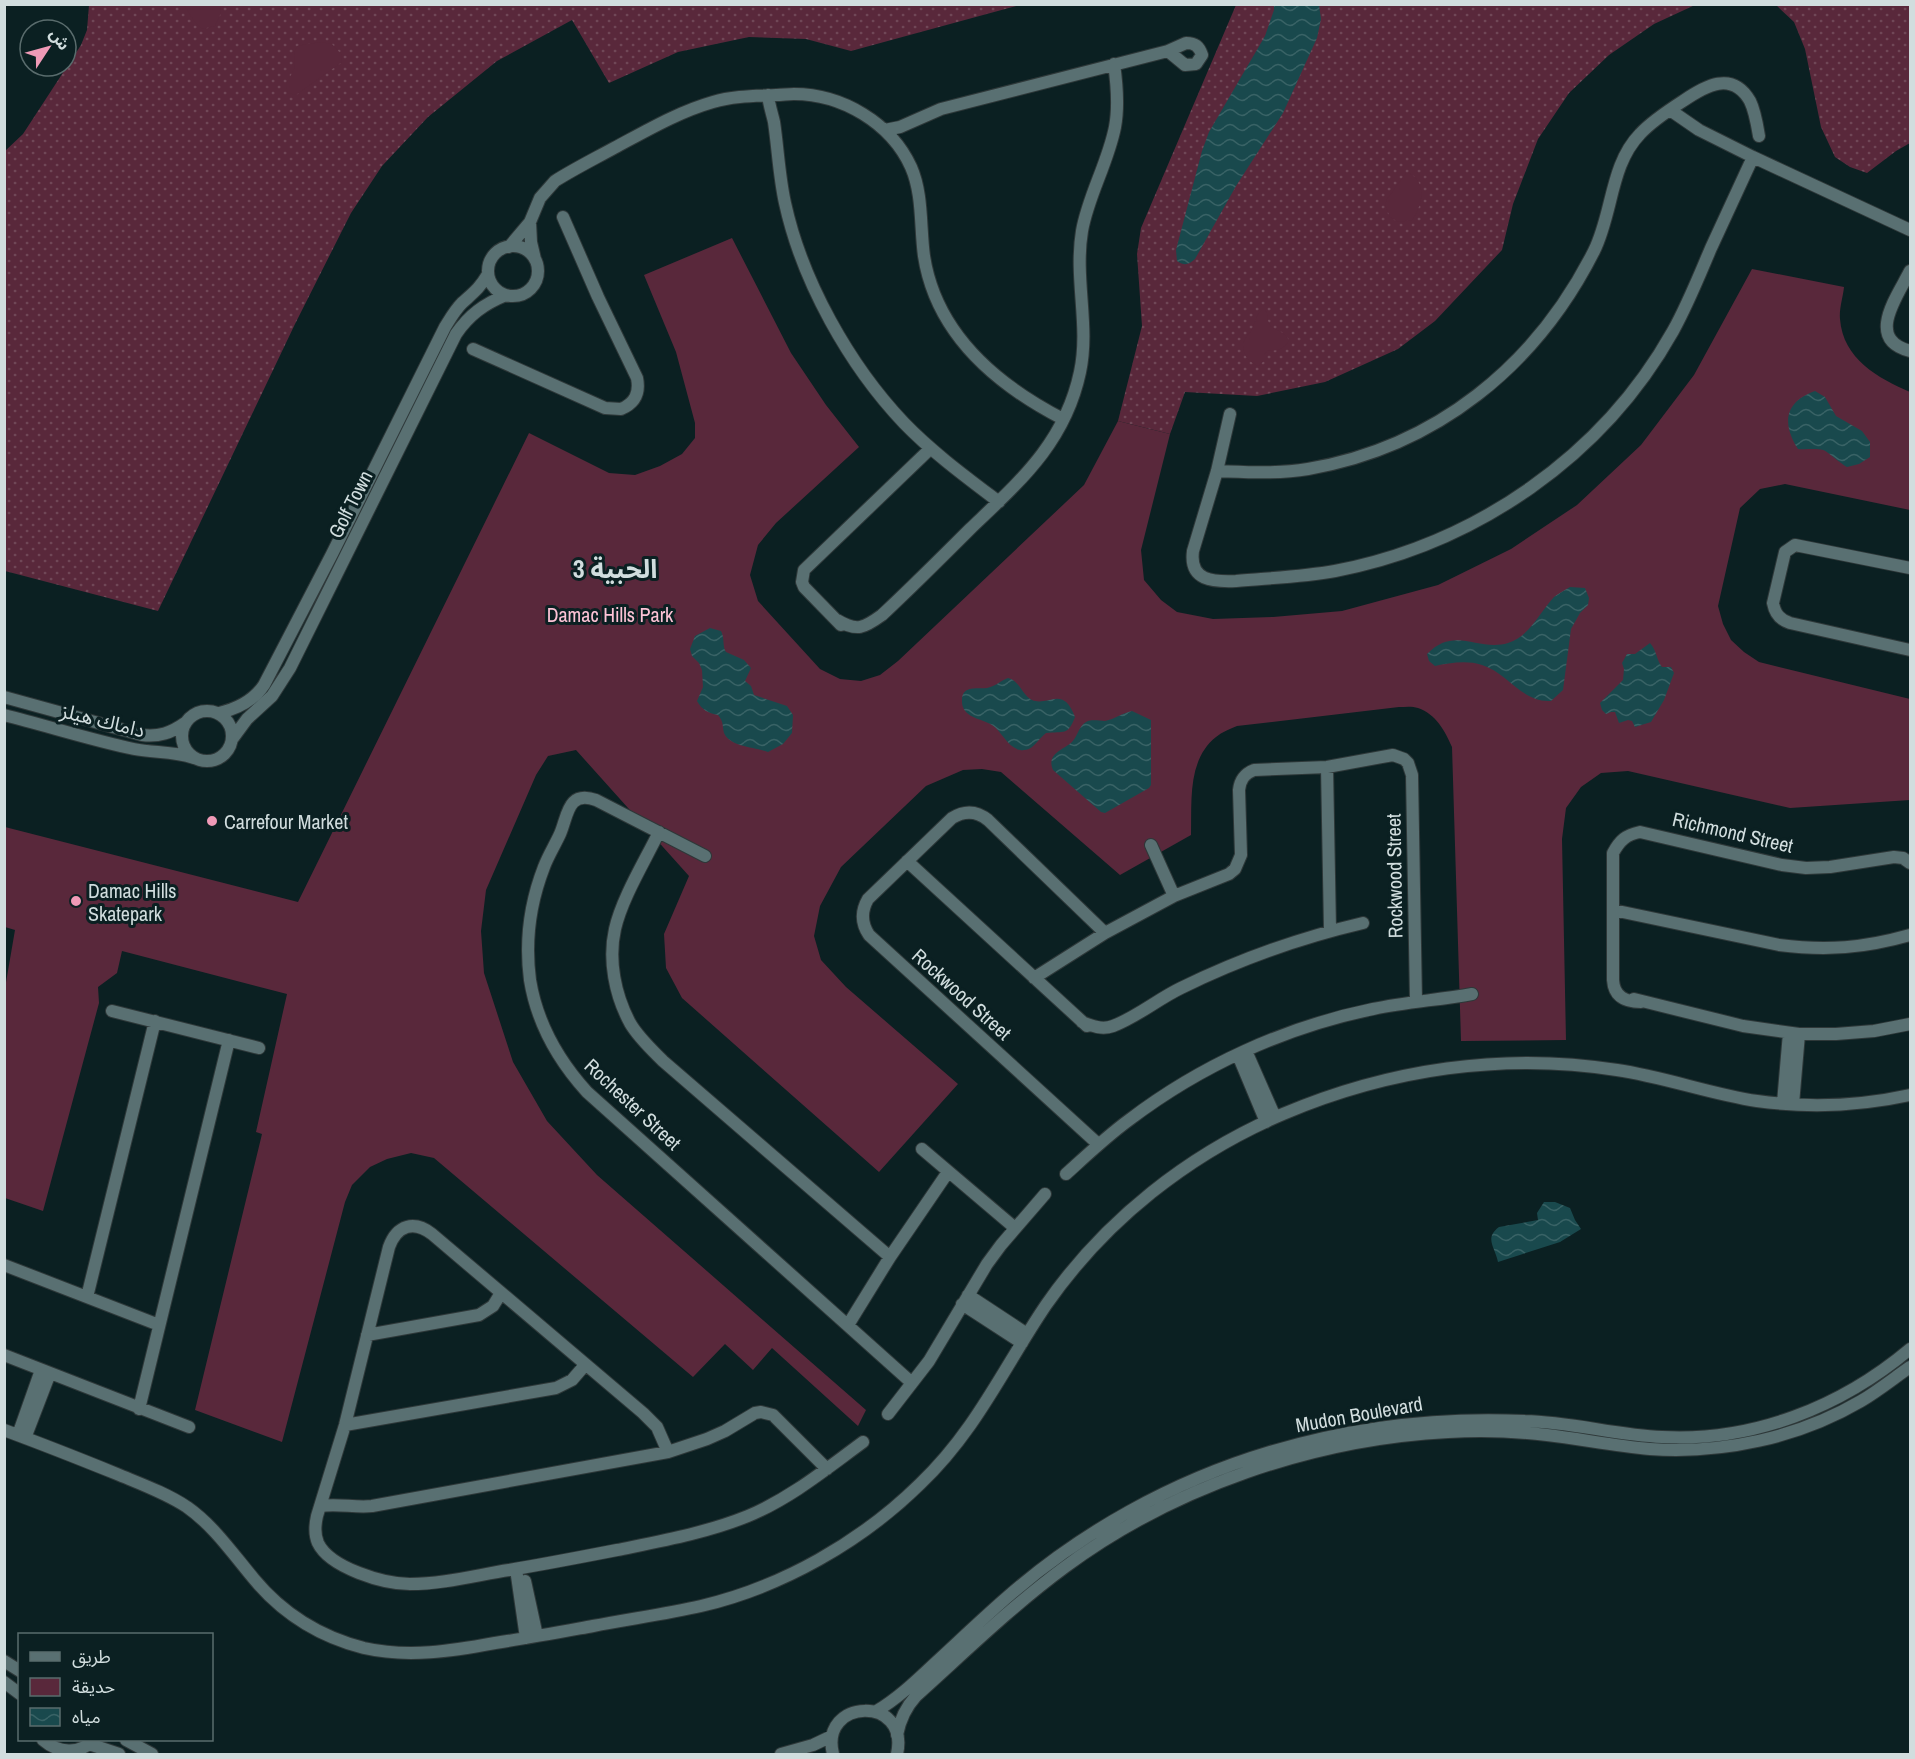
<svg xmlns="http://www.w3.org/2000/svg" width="1915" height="1759" viewBox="0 0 1915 1759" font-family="'Archivo Narrow','Noto Sans Arabic',sans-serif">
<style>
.grass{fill:url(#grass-dots)}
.park{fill:#59283b}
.water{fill:url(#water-waves)}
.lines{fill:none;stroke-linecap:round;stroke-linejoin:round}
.minor-casing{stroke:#2e3839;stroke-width:14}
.minor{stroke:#597072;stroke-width:12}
.poi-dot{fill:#f09ab7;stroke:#0b2022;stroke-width:2}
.labels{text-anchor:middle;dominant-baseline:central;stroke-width:6;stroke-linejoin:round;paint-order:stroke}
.street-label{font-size:20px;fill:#d1ddde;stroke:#0b2022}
.park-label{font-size:20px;fill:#fdc3d6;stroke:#0b2022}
.poi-label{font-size:20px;fill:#d1ddde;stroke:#0b2022;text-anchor:start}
.district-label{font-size:26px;font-weight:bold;fill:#d1ddde;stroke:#0b2022}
</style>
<defs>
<pattern id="grass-dots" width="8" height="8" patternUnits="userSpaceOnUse" patternTransform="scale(1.5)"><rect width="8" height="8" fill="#59283b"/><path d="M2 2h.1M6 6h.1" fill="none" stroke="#704757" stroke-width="1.8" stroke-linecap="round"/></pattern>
<pattern id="water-waves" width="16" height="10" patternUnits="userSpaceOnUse" patternTransform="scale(1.5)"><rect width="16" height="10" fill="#19494d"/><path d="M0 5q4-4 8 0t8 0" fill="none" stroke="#396366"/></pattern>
</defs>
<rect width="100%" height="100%" fill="#0b2022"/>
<!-- grass -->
<path class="grass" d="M89,5H1020L851,51L806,39L749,37L678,52L609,83L572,20L497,61L428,117L382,166L351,213L295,324L158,611L5,571L4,152L23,134L81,45L87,30Z
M1236,5H1695L1654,24L1609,55L1569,93L1538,139L1513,204L1502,250L1435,321L1398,349L1325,382L1257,396L1185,392L1170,434L1118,421L1142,326L1137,254L1141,228Z
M1776,5H1910V143L1896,151L1867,173L1850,167L1835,157L1821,127L1805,49L1794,22Z"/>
<!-- park -->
<path class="park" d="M184,5H220L221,13L215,26L202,29L194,21Z
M320,42L332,44L341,54L342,62L300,92L296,95L288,93L286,85L294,69L295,51L297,46Z
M1406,173H1409C1428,183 1422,206 1412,220L1398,222L1390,217L1385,205L1387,199Z
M732,238L791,353L826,405L859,447L776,523L758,545L750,575L758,601L820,669L840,679L861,681L880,675L898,661L1084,485L1118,421L1170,434L1141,550L1144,580L1161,600L1177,612L1213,619L1273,617L1342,611L1438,585L1511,549L1577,505L1641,445L1694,375L1752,269L1844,287C1843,297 1839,309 1840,319C1843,359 1878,378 1910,392V510L1785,484L1760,489L1740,508L1718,606L1723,624L1731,640L1744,652L1759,662L1910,699V800L1790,808L1628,771L1601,773L1581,787L1566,808L1562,839L1566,1040L1461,1041L1452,747C1445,731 1436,714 1418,708C1412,706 1405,707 1399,707L1237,726C1230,729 1222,732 1216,737C1187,760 1192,802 1191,835L1120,875L1001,772L982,769L963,770L926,786L841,867L820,906L814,936L821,960L846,987L958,1084L879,1172L682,998L666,968L664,934L689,876L576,750L548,756L536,775L486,890L481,931L484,973L513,1062L547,1121L597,1175L866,1410L858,1426L772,1348L753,1370L725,1344L693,1377L434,1158L411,1153L387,1159L370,1167L352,1185L345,1202L282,1442L195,1410L262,1134L256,1132L287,994L122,951L117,973L98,987L99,1003L43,1211L5,1198L4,994L15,930L5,927V827L298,902L529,433L609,473L635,475L660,466L682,454L695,438V423L676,352L644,275Z
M1262,310H1265L1267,313C1268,335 1280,325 1289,340C1284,351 1277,350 1267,351L1264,355V361L1258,366C1248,362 1239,351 1245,339C1247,335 1251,332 1253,327C1256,320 1256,315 1262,310Z"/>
<!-- water -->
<path class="water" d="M1274,5H1319L1321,19L1317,38L1283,113L1236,186L1195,259C1188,265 1185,266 1177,261L1176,250L1202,151L1209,132L1265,36L1274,10Z
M1815,391L1825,397L1836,416L1862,431L1870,442V457L1859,464L1847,467C1840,463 1827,451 1823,450C1816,448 1805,450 1798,449C1782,424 1784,402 1815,391Z
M1570,587L1585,588L1589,598L1588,605L1580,613L1571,629L1563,690L1551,701C1522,703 1508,673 1482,665C1467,660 1449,663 1435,666L1429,661L1427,654C1455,625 1478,652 1508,643C1530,636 1539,613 1554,597C1559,593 1565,590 1570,587Z
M710,628L721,631C725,638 722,646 726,652L744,660L751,668L745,681L751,686L754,695L787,706L793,715L792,733L783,744L768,752C755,747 730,747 724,733C722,725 724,722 718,715C708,713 702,710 697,701L703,687L702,670L699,663L692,656L690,649L695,636Z
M1650,643C1657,651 1656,659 1662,667H1671L1674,673L1664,700L1651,722L1635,727L1632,721L1628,720L1619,723L1615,712H1611L1606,714L1602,710L1600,703L1623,680L1624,669L1622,663L1627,654H1635Z
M1008,678C1020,681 1022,695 1032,700C1048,707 1063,684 1075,717C1068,736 1064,731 1046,733C1039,738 1034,749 1025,750C1009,752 1003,732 992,725C981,718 961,718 962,700C962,685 977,689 987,688C994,687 1002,680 1008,678Z
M1132,711L1151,720V785L1149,788L1105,813L1101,812L1053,770C1046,754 1063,750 1072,742C1078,736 1078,727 1086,722C1092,719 1099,721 1105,721C1115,719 1122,713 1132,711Z
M1544,1202H1555L1570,1208L1575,1220L1581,1229L1560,1242L1498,1262C1495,1247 1484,1238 1499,1227L1538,1220L1537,1213Z"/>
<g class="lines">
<defs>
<path id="minor" d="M1186,43C1195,43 1199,46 1202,55L1196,64L1185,65L1168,51Z
M768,95C769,105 772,113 774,122C778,149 779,176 785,203C802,281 849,365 904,423C932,452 966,477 999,502
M1670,110L1699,130L1753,157L1910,230
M885,130L900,127L941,109L1168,51
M530,222L531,242L535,259
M488 271a25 25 0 1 1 50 0a25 25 0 1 1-50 0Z
M509,247L530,222L540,198L555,181C574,169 594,159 614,148C646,131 678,112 713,102C733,96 754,96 776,95C782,95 788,94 794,94C842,94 891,123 911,167C923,194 920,227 924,256C936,334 997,385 1063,419
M1910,271C1897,297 1865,339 1910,351
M473,349L605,408L621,409C635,403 640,393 637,378L598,297L563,217
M1230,414L1217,471L1193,551C1189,581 1213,582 1236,581C1269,578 1302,577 1335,571C1476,544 1603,456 1673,331C1688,304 1699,276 1711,248C1725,218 1739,187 1753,157
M1217,471C1247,472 1278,474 1308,469C1436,447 1536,366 1594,251C1613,213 1610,165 1640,134C1652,121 1669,110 1683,101C1705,86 1732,70 1750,101C1755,111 1757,124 1759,136
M1910,568L1795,545L1785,552L1773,603C1775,614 1780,620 1790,623L1910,650
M837,620C857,632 864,628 882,615C912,587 941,558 970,529C1019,482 1065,443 1080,372C1090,326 1074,279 1082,231C1088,196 1108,163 1115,127C1119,106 1117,85 1114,64
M841,625L804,587L802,582L804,570L930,449
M4,697L142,735C159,737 171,733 185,723
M182 736a25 25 0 1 1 50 0a25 25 0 1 1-50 0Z
M219,713C236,709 254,700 264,685L332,554L445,327C450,319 455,310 462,303C474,292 479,289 488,274
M4,715C48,726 91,740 134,749C154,753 174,751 194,758
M233,738L247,719L272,696L290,668L456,334C469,315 484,304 506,295
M1327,767L1330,930
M659,832C645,861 622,898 615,929C608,960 615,995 630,1023C638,1037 651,1049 663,1061L890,1257
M1151,845L1174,896
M705,856L596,800C567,790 568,816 560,834C555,845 548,856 544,867C530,903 525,942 530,980C537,1023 558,1060 587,1092L912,1383
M907,861L1087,1026
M1613,910L1779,945C1827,951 1864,948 1910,935
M1034,978L1105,933L1174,896L1229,874L1235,869L1241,855L1239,790C1240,780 1244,774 1254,770L1327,767L1393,755L1404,759L1408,763L1412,775L1416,1001
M1634,999L1743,1026L1799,1034H1836L1874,1031L1910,1024
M1641,1002C1626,1002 1614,997 1613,980V853C1620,840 1626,835 1640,832L1782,865L1806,868L1830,867L1894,857L1903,858L1910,863
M112,1011L259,1048
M1082,1022C1092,1026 1102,1030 1113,1026C1137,1017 1158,999 1181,988C1240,959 1299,938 1363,923
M1246,1051L1275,1117
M1238,1055L1266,1122
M1783,1103L1789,1033
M1793,1104L1799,1034
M1098,1144L869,935C861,923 861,911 868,899L952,818C965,810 977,811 988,820L1105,933
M922,1149L1015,1228
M1066,1174C1087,1155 1107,1136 1129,1120C1200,1066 1285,1027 1373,1009C1406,1002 1439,1000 1472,994
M4,1265L159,1325
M968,1295L1027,1334
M87,1297L155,1021
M962,1304L1022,1343
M848,1325L890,1257L948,1172
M367,1335L479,1315L493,1306L501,1293
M4,1355L189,1427
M139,1409L229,1040
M888,1414L929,1361L987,1264L1001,1245L1045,1194
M345,1425L556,1388L572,1380L585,1365
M4,1430C42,1444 80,1459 117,1474C141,1484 166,1493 187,1507C214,1526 233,1554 254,1579C283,1614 321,1637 364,1648C408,1658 452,1651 495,1643C528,1638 560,1632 593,1626C629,1619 666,1614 701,1606C782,1587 861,1542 920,1484C976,1431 1004,1367 1046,1305C1105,1220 1189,1154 1283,1114C1389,1069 1504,1052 1617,1070C1665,1077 1710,1094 1757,1101C1808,1108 1860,1106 1910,1095
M18,1435L41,1370
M25,1438L50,1373
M668,1452L657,1427L643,1413L432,1234C414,1220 397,1225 389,1247L345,1425L317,1516C315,1525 314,1534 318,1543C330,1568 384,1584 410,1584C443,1584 477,1575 509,1570C545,1564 581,1557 617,1550C661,1541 706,1533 748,1516C791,1498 826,1469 863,1442
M320,1506C338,1503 355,1508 372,1506L668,1452L707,1439L725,1431L755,1413L761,1412L773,1415L827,1469
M516,1569L526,1638
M525,1581L537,1636
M4,1661L20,1671
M4,1682L20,1694
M875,1712C897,1699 915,1682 933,1665C957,1643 981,1620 1005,1599C1081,1532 1173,1481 1270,1452C1353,1427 1438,1417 1525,1421C1571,1422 1616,1435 1662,1437C1753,1442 1841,1407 1910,1349
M897,1735C900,1719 906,1707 916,1696C965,1652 1012,1606 1065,1567C1173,1487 1314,1439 1448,1432C1481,1430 1514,1431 1547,1435C1581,1439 1615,1446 1650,1449C1722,1454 1798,1438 1861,1401C1878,1391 1894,1378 1910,1367
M43,1740C58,1753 79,1755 94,1740
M126,1740L152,1754
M89,1744L119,1754
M781,1754L813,1745L832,1736
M833,1754C819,1698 910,1695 897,1754"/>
</defs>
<!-- minor casing -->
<use href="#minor" class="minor-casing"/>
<!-- minor -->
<use href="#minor" class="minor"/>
</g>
<!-- markers -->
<g class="poi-dot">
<circle cx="212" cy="821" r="6"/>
<circle cx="76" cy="901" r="6"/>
</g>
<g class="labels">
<!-- street labels -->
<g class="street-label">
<text transform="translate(350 504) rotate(-63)">Golf Town</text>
<text transform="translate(103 720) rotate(14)">داماك هيلز</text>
<text transform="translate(1733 832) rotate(13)">Richmond Street</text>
<text transform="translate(1394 876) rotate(-91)">Rockwood Street</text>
<text transform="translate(962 994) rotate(42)">Rockwood Street</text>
<text transform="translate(633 1104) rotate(43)">Rochester Street</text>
<text transform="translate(1359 1414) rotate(-10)">Mudon Boulevard</text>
</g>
<!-- park labels -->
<g class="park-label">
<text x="610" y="614">Damac Hills Park</text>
</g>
<!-- poi labels -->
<g class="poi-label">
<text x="224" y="821">Carrefour Market</text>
<text x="88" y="890">Damac Hills<tspan x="88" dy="23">Skatepark</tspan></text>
</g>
<!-- district labels -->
<g class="district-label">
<text x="615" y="568">الحبية 3</text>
</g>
</g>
<!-- border -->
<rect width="1915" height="1759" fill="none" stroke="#d1ddde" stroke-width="12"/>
<!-- legend -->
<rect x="18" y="1633" width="195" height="108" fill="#0b2022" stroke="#5a6c6d" stroke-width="1.5"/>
<rect x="30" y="1652" width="30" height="9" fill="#597072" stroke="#5a6c6d" stroke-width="1.5"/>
<text x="72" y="1663" font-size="18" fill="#d1ddde">طريق</text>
<rect x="30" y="1678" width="30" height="18" fill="#59283b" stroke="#5a6c6d" stroke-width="1.5"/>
<text x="72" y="1693" font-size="18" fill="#d1ddde">حديقة</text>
<rect x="30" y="1708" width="30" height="18" fill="url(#water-waves)" stroke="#5a6c6d" stroke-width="1.5"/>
<text x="72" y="1723" font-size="18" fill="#d1ddde">مياه</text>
<!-- north arrow -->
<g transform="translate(48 48) rotate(54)"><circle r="28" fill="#0b2022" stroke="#5a6c6d" stroke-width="1.5"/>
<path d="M0-4.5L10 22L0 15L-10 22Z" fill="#f09ab7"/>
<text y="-9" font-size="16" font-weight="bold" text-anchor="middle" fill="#d1ddde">ش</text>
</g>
</svg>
